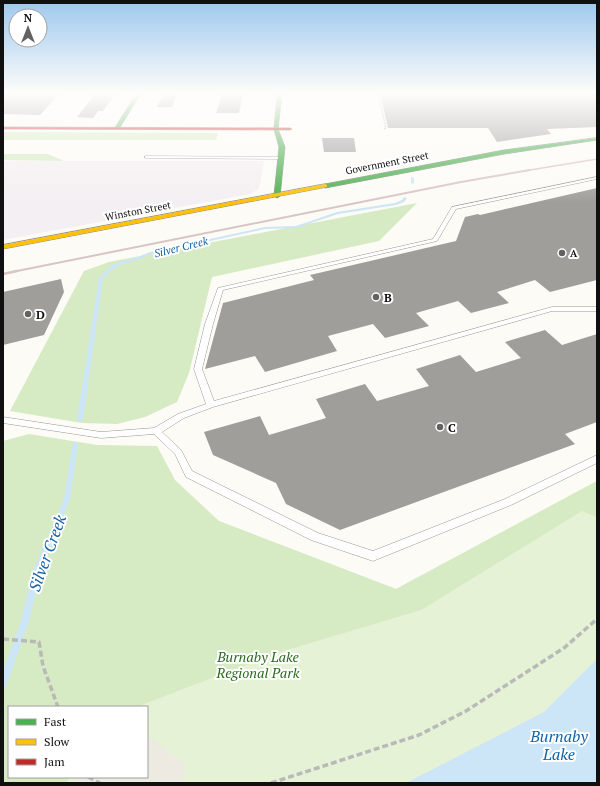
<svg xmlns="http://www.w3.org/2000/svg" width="600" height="786" viewBox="0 0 600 786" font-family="'PT Serif',serif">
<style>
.industrial{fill:#f4eff2}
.green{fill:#e5f2d6;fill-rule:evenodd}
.forest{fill:#d6eac3}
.plaza{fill:#edeae1}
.water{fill:#cce6f7}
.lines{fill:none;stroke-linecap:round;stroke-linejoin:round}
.stream{fill:#cce6f7;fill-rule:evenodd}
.building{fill:#a09e9b}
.lane-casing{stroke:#969694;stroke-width:1}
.fast-casing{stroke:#8d8c8a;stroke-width:1}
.slow-casing{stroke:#8d8c8a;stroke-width:1}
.jam-casing{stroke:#8d8c8a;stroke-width:1}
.path-far1{stroke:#b9b9b8;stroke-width:1.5;stroke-dasharray:2 1;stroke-linecap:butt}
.path{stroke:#b9b9b8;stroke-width:3.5;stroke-dasharray:6 3;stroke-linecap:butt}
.lane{fill:#fffefe;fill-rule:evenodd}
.fast{fill:#4caf50;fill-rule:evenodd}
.slow{fill:#ffc107;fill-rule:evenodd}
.jam{fill:#c62828;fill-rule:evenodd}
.rail-far2{stroke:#d9c5c6;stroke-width:1.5}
.rail-far1{stroke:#d9c5c6;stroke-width:2}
.rail{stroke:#d9c5c6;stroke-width:2.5}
.poi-dot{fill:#636260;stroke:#fff;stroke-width:1.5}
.labels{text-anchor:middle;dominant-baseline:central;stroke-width:4;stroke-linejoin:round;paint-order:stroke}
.far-street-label{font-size:10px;fill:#101010;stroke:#fff}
.far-poi-label{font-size:10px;font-weight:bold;fill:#101010;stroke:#fff;text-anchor:start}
.far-water-label{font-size:11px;font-style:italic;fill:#1662a5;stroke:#fff}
.poi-label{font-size:12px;font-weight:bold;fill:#101010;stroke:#fff;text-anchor:start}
.near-park-label{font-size:14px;font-style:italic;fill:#2b6a1e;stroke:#fff}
.near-water-label{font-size:16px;font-style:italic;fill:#1662a5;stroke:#fff}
</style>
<rect width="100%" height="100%" fill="#fcfbf6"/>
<!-- industrial -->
<path class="industrial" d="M3,161H264L259,189L250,194L3,240Z"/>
<!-- green -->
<path class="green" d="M597,481V783H3V510L219,521L396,589ZM9,707H147V777H9Z"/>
<!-- forest -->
<path class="forest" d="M3,132L218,133L216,140H3Z
M3,154H48L64,161L3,160Z
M417,203L379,241L212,277L189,373L177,402L145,417L117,424L82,423L10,411L84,271L109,262Z
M29,434L97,445L157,446L175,480L219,521L396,589L597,481V517L582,511L421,610L280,652L136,707H9V777H70L66,783H3V441Z"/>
<!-- plaza -->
<path class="plaza" d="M147,735L185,763L184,783H72L76,777H147Z"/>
<!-- water -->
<path class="water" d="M597,659V783H406L544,712Z"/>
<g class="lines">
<!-- stream -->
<path class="stream" d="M411,177L414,178V184L411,183Z
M404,197L407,198L404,202L396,205L338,214L296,228L265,229L151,254L140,259L117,266L103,278L83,419L82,421H78L77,419L99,278L113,264L138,257L150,252L265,227L296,226L337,212L395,203L402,200Z
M73,442H77L78,444L70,499L41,571L29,621L7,684L6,687L3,688V672L21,621L33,571L64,499Z"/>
</g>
<!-- building -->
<path class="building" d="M3,93H60L40,115L3,114Z
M96,93H116L103,111H98L93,118L77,117Z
M164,93H178L172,107H157Z
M380,93H597V127L547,129L551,134L497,142L488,128H388Z
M222,94H243L239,113H216Z
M322,138H354L356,152H324Z
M597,188V280L550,292L535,280L497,292L509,303L471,313L458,301L416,313L429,326L385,338L373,324L328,336L337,351L265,372L255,356L205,369L223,303L314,280L310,275L456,241L465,217L478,214L480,215Z
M61,279L64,292L44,335L3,345V292Z
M545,330L562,345L597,334V422L565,434L575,444L340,530L286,504L276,483L213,455L204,432L260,416L269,435L326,418L316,399L365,384L377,401L429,386L416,369L460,355L476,372L521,358L505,342Z"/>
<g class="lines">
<defs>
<path id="lane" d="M145,156L280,157L282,158L280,159L147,158H145Z
M597,177V179L456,209L437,241L223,290L213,324L202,369L214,401L552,307H597V311H552L510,323L213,407L184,418L162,432L181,450L192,471L318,533L373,551L505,499L597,455V463L511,505L373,561L311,540L186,477L175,454L154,434L101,438L3,423V417L101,432L154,428L178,414L206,404L194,369L205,324L218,288L433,239L452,207Z"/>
<path id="fast" d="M137,93H141L119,129H115V128Z
M278,93H282L278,129L285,147L280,196L277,198L274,196L279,147L274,129Z
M597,138V140L504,154L325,188L322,186L325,184L504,150Z"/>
<path id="slow" d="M325,184L327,185V187L3,249V245Z"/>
<path id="jam" d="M3,127L290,128L292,129L290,130L3,129Z"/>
</defs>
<!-- lane casing -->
<use href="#lane" class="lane-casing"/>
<!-- fast casing -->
<use href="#fast" class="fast-casing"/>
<!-- slow casing -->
<use href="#slow" class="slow-casing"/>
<!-- jam casing -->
<use href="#jam" class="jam-casing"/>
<!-- path-far1 -->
<path class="path-far1" d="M378,93L386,128L384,129"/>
<!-- path -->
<path class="path" d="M3,639L39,642L43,666L58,707
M88,777L100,783
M271,783L419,735L466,711L564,648L597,619"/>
<!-- lane -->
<use href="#lane" class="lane"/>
<!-- fast -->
<use href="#fast" class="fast"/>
<!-- slow -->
<use href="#slow" class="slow"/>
<!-- jam -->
<use href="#jam" class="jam"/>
<!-- rail-far2 -->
<path class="rail-far2" d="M524,171L597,159"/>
<!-- rail-far1 -->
<path class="rail-far1" d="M12,272L461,182L530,170"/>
<!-- rail -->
<path class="rail" d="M3,274L17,271"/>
</g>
<!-- sky -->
<linearGradient id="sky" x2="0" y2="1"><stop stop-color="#9dc8ee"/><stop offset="0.46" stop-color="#fefdfb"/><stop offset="1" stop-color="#fefdfb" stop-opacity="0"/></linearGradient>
<rect width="600" height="203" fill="url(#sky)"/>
<!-- markers -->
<g class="poi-dot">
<circle cx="562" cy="253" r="4"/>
<circle cx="376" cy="297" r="4"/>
<circle cx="28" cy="314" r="4"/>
<circle cx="440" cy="427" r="4"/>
</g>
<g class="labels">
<!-- far-street labels -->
<g class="far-street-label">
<text transform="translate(387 163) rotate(-11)">Government Street</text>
<text transform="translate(138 211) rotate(-11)">Winston Street</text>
</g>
<!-- far-poi labels -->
<g class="far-poi-label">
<text x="570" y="253">A</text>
</g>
<!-- far-water labels -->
<g class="far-water-label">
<text transform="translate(181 247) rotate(-14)">Silver Creek</text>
</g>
<!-- poi labels -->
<g class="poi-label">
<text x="384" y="297">B</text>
<text x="36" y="314">D</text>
<text x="448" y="427">C</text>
</g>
<!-- near-park labels -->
<g class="near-park-label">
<text x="258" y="656">Burnaby Lake<tspan x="258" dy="16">Regional Park</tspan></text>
</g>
<!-- near-water labels -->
<g class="near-water-label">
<text transform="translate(47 553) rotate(-70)">Silver Creek</text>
<text x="559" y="736">Burnaby<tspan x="559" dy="18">Lake</tspan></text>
</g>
</g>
<!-- border -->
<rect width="600" height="786" fill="none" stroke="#101010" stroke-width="8"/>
<!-- legend -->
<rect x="8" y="706" width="140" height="72" fill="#ffffff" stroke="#9f9f9f"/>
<rect x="16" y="719" width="20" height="6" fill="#4caf50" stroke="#9f9f9f"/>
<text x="44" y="726" font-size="12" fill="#101010">Fast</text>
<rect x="16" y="739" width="20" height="6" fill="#ffc107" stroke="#9f9f9f"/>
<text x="44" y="746" font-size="12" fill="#101010">Slow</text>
<rect x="16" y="759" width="20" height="6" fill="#c62828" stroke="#9f9f9f"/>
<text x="44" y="766" font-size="12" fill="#101010">Jam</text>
<!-- north arrow -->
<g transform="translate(28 28)"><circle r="19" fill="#ffffff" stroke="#9f9f9f"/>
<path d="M0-3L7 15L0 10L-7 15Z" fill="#636260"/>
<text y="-6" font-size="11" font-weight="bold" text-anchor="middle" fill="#101010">N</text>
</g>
</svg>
